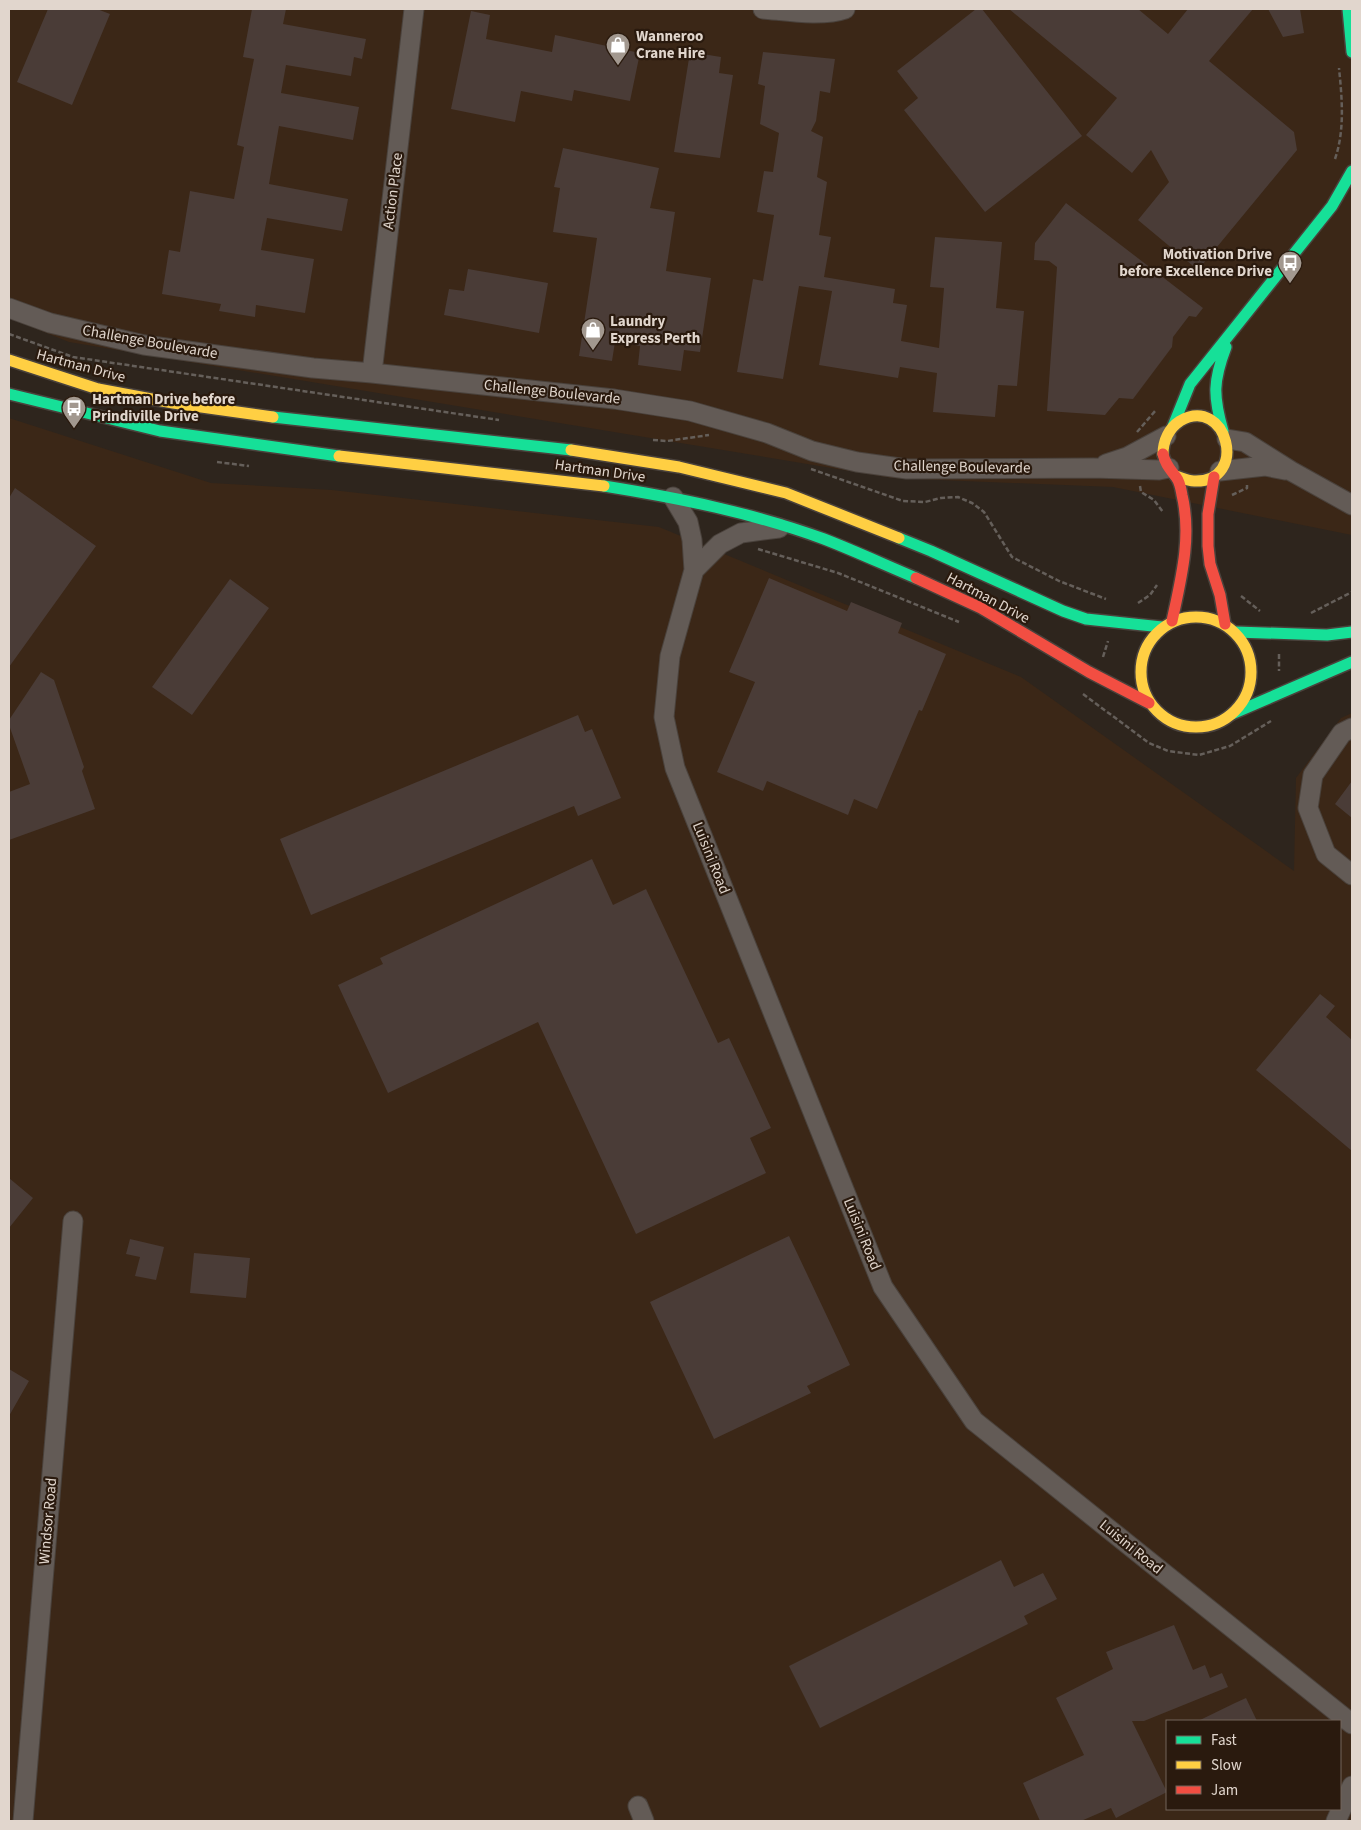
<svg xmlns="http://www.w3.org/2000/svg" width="1361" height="1830" viewBox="0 0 1361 1830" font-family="'Source Sans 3',sans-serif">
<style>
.built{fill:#3b2717;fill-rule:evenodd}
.building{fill:#4a3c37}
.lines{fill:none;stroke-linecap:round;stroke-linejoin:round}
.street-casing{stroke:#4a423c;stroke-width:21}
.fast-casing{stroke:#4a423c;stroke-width:14}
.slow-casing{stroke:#4a423c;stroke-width:14}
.jam-casing{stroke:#4a423c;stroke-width:14}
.path{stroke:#655f5a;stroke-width:2.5;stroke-dasharray:5 2.5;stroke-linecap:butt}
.street{stroke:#635b56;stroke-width:19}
.fast{stroke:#16e098;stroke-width:11}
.slow{stroke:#ffcf43;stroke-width:11}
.jam{stroke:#f24e42;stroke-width:11}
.labels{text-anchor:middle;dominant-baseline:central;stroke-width:4.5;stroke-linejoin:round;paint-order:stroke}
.poi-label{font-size:15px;font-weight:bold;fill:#e1d6cd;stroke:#2a1a0e;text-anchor:start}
.street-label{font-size:15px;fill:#e1d6cd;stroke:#2a1a0e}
</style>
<rect width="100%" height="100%" fill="#2e251d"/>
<!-- built -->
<path class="built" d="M9,9H1352V535L1113,487L892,478L69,342L9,318Z
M9,418L211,483L332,490L659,527L1021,677L1294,871L1296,778L1341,718L1352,713V1821H9ZM1167,1721H1340V1809H1167Z"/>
<!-- building -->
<path class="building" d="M48,9H97L110,14L72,105L17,82Z
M252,9H286L283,24L366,39L362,59L354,57L351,76L286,65L281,93L359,107L353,140L279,126L269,184L348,199L342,231L267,218L261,250L314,259L305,313L256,305L255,317L219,311L221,304L162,294L169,250L180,252L190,191L234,199L244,147L237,145L254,59L243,57Z
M976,9H982L1082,136L985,212L904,110L918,98L897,71Z
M1009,9H1138L1168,34L1188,9H1253L1209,61L1294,132L1297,150L1198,270L1138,220L1169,182L1151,150L1132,173L1086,135L1117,98Z
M1268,9H1300L1304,33L1283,37Z
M471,11L490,15L486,39L552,52L555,35L640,53L630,101L574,90L572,101L521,91L515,122L451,109Z
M690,52L721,57L719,73L733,75L720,158L674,152Z
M763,52L835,59L830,93L820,91L816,121L811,131L823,137L817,177L827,182L819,235L831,237L824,277L895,289L893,303L907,305L901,341L939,348L944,288L930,287L935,237L1002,242L996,308L1024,311L1017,386L998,385L995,417L933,412L937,373L900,367L898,378L819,365L832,291L799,286L783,379L737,372L753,279L763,281L774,215L757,212L764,171L773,172L779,133L760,124L765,86L758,84Z
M563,148L659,168L650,208L675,212L666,271L711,278L700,352L684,350L681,371L638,365L640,346L615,342L612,361L579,356L597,238L553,232L560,188L554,187Z
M1066,203L1203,308L1196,317L1189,316L1173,337L1172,347L1133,399L1119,398L1105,415L1047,411L1057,267L1049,261L1034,260L1035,243Z
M468,269L548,283L539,333L444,315L449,289L464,291Z
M15,488L96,546L9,667V498Z
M769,578L847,611L851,602L902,623L898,633L946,654L922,711L919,710L877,809L854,799L848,815L767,781L763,791L717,772L755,682L729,672Z
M230,579L269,608L192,715L152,687Z
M41,672L54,680L84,767L82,771L95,809L9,840V792L30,784L9,725V720Z
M578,715L585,732L592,729L621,798L578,816L574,806L311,915L280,839Z
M1352,781V818L1335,804Z
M592,859L613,905L646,889L718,1043L729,1038L771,1128L750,1138L766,1173L636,1234L538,1022L388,1093L338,985L383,964L380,958Z
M1320,994L1335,1006L1326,1017L1352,1040V1151L1256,1070Z
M9,1178L33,1198L9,1228Z
M789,1236L850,1365L807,1386L811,1393L714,1439L650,1302Z
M130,1239L164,1247L156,1280L135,1276L140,1257L126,1254Z
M194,1253L250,1258L246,1298L190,1293Z
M9,1369L29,1381L9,1416Z
M1001,1560L1014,1587L1043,1573L1057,1599L1024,1616L1028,1624L820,1728L789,1666Z
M1174,1625L1193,1670L1205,1665L1210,1678L1222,1673L1228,1687L1144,1721H1132L1167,1792L1116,1818L1111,1808L1081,1821H1040L1023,1783L1084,1755L1056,1698L1113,1669L1106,1652Z
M1246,1698L1257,1721H1198L1235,1703Z"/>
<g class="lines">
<defs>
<path id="street" d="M763,9C787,11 822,17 845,9
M9,308L50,323L144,345L313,368L372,373L614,399L690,411L767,433L812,451L857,462L907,469L1093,468L1159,470L1169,468
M372,373L414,9
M1227,439L1245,442L1291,471L1352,505
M1106,464L1127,457L1166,436
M1220,471L1265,466L1285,470
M673,497L688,522L692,540L694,570L670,656L664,717L675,768L883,1287L974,1421L1352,1724
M694,570L720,544L741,533L779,528
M1352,728L1342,733L1313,775L1308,808L1326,854L1352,875
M638,1806L644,1821
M23,1821L73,1221
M1336,1821L1352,1786"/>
<path id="fast" d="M1348,9L1352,52
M9,394L160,431L339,456
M273,417L571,450
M1173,426L1190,384L1332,206L1352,171
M1223,431C1213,396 1213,381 1226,347
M604,486C679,498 753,513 824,539C855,551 885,565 916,578
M899,538L931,551L1063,611L1086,619L1162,627
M1236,632L1327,635L1352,632
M1232,714L1352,662"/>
<path id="slow" d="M9,360L98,389L173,403L273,417
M571,450L679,467L786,493L899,538
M1163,454C1163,441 1169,428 1180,421C1227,394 1250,483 1194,481C1188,481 1182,478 1176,476
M339,456L604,486
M1141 672a55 55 0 1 1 110 0a55 55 0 1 1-110 0Z"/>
<path id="jam" d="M1163,454C1165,464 1170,469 1176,477C1180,482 1181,489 1182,495C1192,537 1181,579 1172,621
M1214,477L1208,514V546L1210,564L1220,595L1225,624
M916,578L981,608L1089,672L1149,703"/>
</defs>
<!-- street casing -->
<use href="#street" class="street-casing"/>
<!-- fast casing -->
<use href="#fast" class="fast-casing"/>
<!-- slow casing -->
<use href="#slow" class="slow-casing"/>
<!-- jam casing -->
<use href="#jam" class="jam-casing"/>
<!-- path -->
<path class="path" d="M1335,159C1345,130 1342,98 1339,68
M9,334L73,357L499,420
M1137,432L1156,410
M653,440L667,441L709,435
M217,462L249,466
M811,469L903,501L925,502L941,498L958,497L972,503L984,512L1012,557L1059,581L1106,599
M1140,486L1141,492L1154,500L1163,512
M1232,495L1247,488V485
M758,549L838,573L959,622
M1241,596L1260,611
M1138,603L1150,595L1157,585
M1311,613L1352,592
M1279,654V671
M1103,657L1108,641
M1083,694L1149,743L1168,751L1199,755L1230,746L1271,721"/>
<!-- street -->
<use href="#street" class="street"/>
<!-- fast -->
<use href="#fast" class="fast"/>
<!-- slow -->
<use href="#slow" class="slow"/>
<!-- jam -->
<use href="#jam" class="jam"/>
</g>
<!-- icons -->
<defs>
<symbol id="shop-pin" viewBox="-11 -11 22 30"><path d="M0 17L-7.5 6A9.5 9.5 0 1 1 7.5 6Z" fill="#a2988f" stroke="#2a1a0e"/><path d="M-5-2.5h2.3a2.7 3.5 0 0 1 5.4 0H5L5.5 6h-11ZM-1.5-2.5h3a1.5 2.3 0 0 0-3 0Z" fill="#fff"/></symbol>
<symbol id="bus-pin" viewBox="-11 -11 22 30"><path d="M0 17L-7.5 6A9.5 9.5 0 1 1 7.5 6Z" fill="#a2988f" stroke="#2a1a0e"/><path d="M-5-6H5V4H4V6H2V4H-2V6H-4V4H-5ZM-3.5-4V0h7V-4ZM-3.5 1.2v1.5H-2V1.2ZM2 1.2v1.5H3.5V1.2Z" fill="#fff"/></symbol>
</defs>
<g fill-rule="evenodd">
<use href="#shop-pin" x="604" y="31" width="28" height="38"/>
<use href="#bus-pin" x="1276" y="249" width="28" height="38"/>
<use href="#shop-pin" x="579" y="316" width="28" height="38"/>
<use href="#bus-pin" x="60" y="394" width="28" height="38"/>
</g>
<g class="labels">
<!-- poi labels -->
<g class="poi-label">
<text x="636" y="36">Wanneroo<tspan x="636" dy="17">Crane Hire</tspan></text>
<text x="1272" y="254" text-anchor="end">Motivation Drive<tspan x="1272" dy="17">before Excellence Drive</tspan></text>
<text x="610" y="321">Laundry<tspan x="610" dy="17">Express Perth</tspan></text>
<text x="92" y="399">Hartman Drive before<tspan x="92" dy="17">Prindiville Drive</tspan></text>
</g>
<!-- street labels -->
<g class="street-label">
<text transform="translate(393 191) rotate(-83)">Action Place</text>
<text transform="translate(150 342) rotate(10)">Challenge Boulevarde</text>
<text transform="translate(81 366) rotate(15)">Hartman Drive</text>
<text transform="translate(552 392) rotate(6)">Challenge Boulevarde</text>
<text transform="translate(962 467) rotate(1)">Challenge Boulevarde</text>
<text transform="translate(600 471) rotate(8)">Hartman Drive</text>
<text transform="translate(988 598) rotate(28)">Hartman Drive</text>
<text transform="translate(711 858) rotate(68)">Luisini Road</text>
<text transform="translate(862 1234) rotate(68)">Luisini Road</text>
<text transform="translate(48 1521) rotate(-85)">Windsor Road</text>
<text transform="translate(1131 1547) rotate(39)">Luisini Road</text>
</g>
</g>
<!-- border -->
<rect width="1361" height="1830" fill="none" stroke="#e1d6cd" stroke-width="20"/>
<!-- legend -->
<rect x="1166" y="1720" width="175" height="90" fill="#2a1a0e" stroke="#73655a"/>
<rect x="1176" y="1736" width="25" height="8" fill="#16e098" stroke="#73655a"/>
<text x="1211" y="1745" font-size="15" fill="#e1d6cd">Fast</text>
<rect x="1176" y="1761" width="25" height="8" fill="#ffcf43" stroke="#73655a"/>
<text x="1211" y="1770" font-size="15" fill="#e1d6cd">Slow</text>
<rect x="1176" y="1786" width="25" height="8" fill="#f24e42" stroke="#73655a"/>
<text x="1211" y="1795" font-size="15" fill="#e1d6cd">Jam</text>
</svg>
